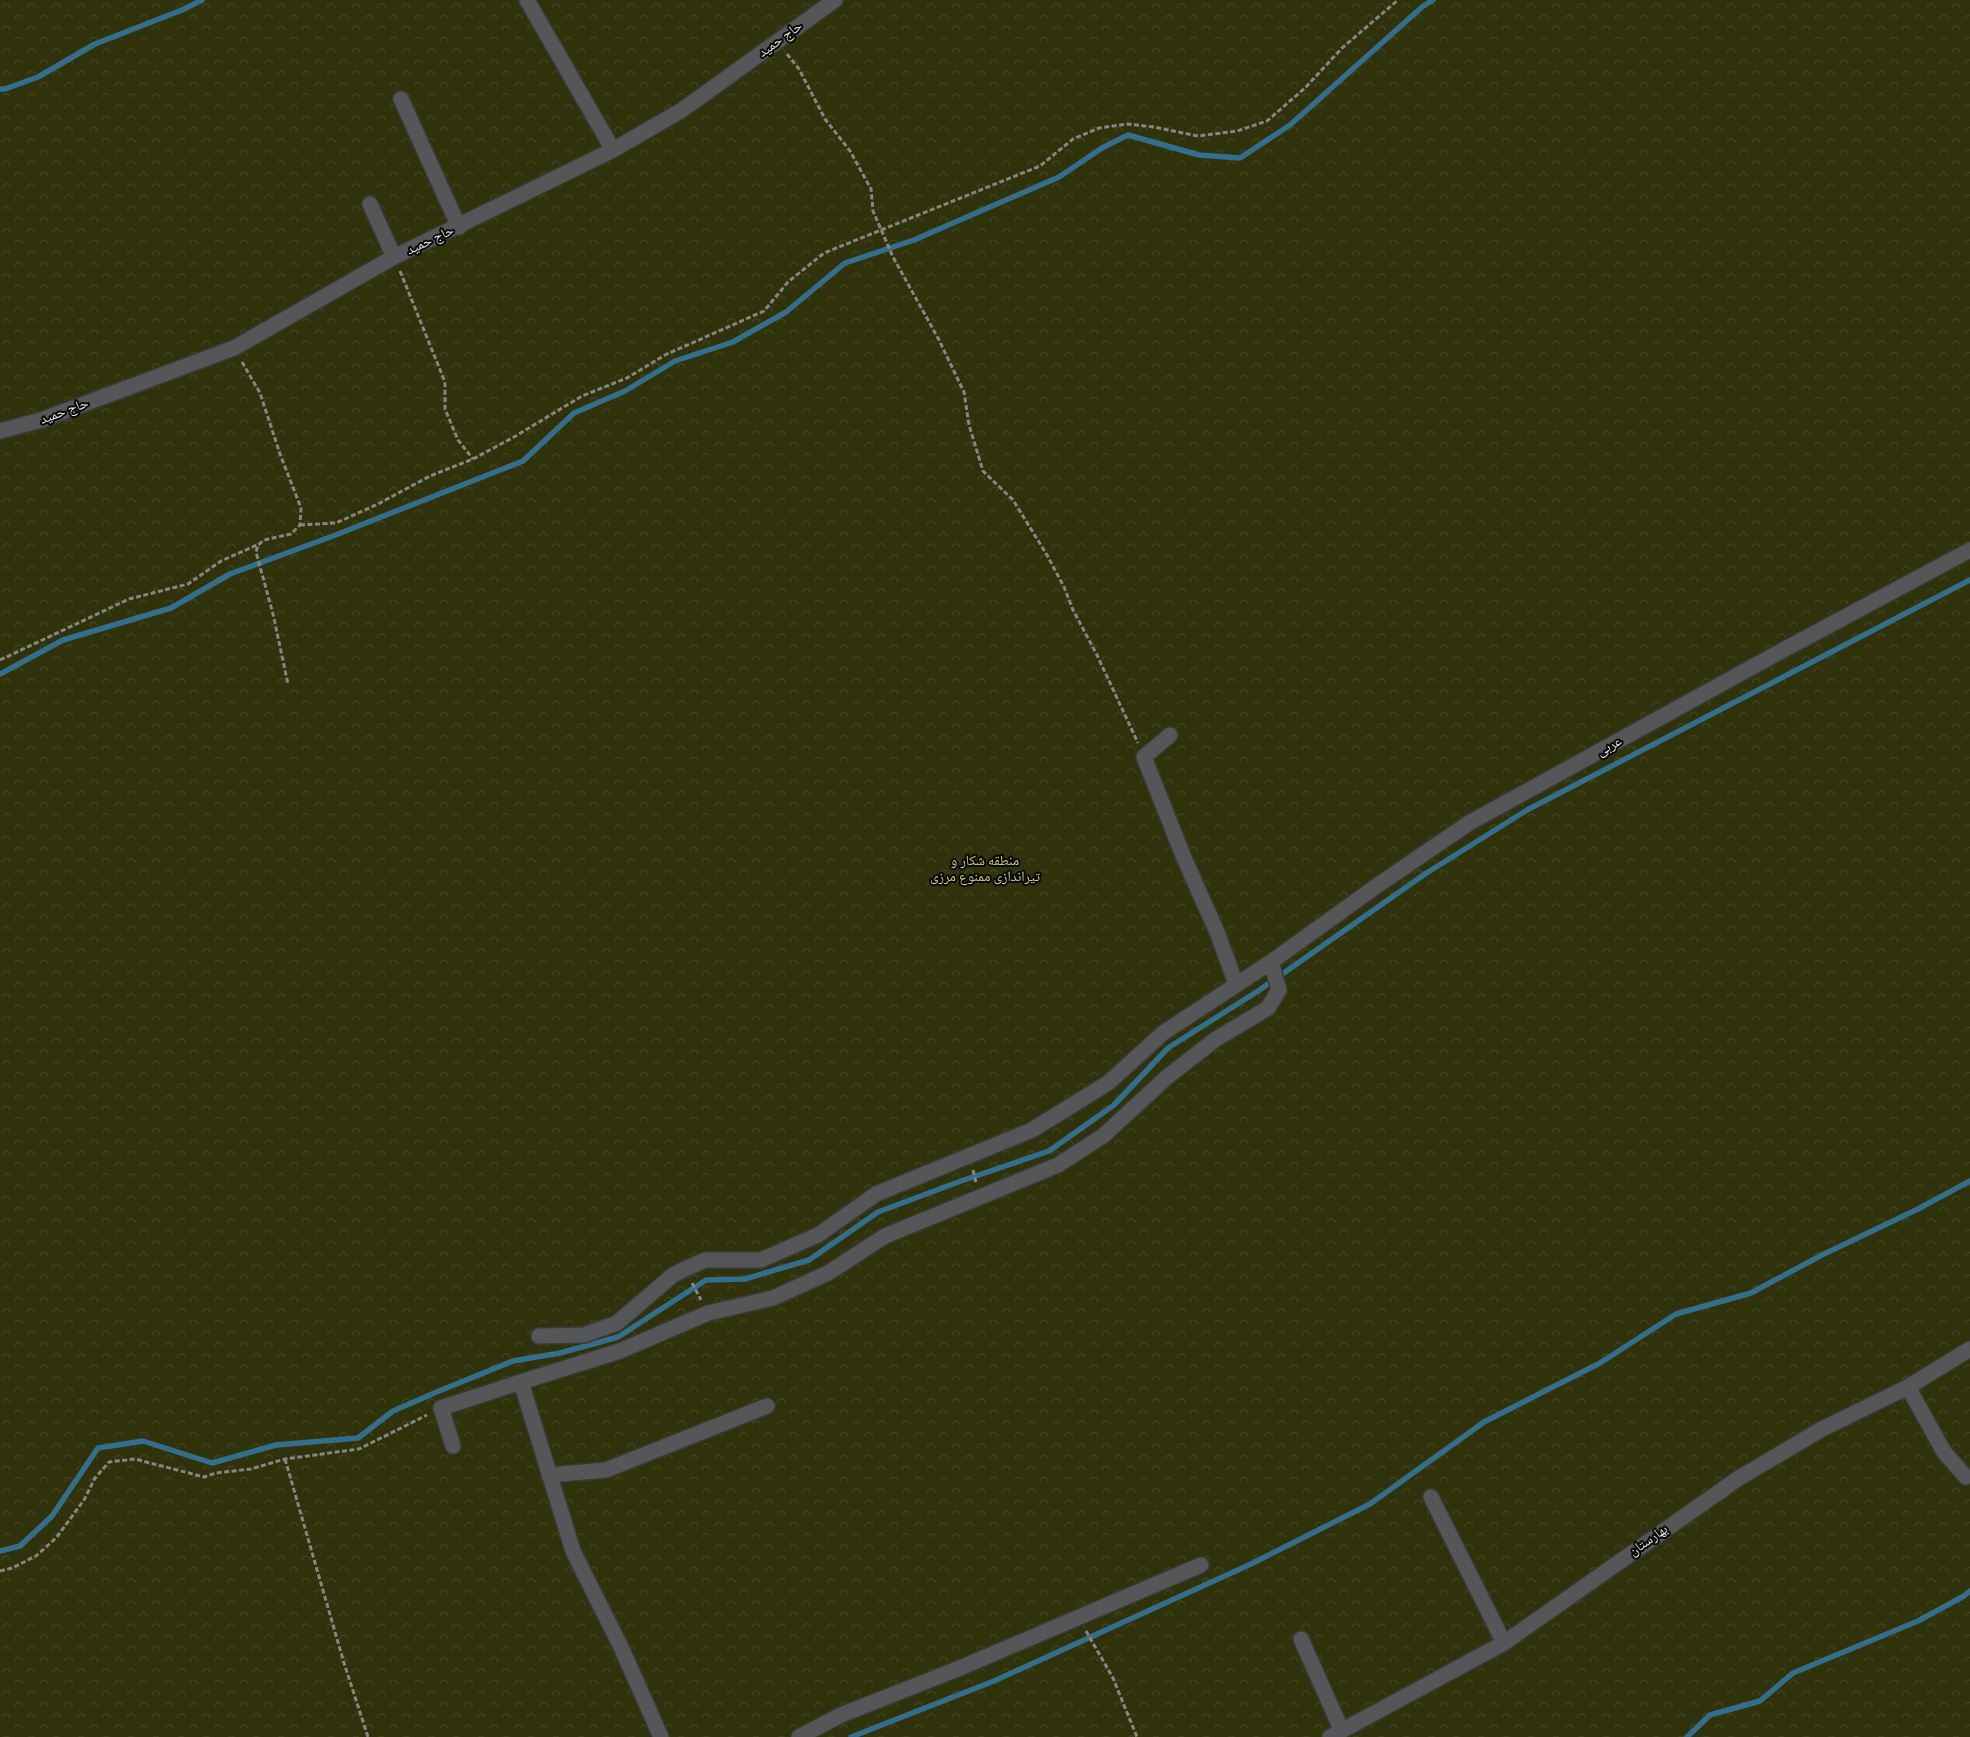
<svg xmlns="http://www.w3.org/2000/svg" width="1970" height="1737" viewBox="0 0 1970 1737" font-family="Signika,'Noto Naskh Arabic',sans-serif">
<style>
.park{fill:url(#park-crowns)}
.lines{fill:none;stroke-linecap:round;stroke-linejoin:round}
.stream{stroke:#336e8c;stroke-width:5.5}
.minor-casing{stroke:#3a3a37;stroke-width:18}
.path{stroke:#868683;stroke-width:3;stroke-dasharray:5 2.5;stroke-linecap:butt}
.minor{stroke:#545657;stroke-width:15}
.labels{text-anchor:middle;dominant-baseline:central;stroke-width:4;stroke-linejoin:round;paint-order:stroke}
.street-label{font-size:14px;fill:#e3e3e1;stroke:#080807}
.park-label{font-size:14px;fill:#c9d07b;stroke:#080807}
</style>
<defs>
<pattern id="park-crowns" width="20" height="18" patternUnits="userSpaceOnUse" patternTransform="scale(1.25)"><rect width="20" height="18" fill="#30320b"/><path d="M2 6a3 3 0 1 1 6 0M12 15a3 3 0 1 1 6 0" fill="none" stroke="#444622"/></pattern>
</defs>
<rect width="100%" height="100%" fill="#1e1e1b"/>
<!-- park -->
<path class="park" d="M0,0H1970V1737H0Z"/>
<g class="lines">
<!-- stream -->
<path class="stream" d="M0,89H5L38,77L95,44L182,10L202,0
M0,674L63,640L171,608L230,574L333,536L523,461L574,413L625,391L675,361L733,342L786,312L845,263L914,240L1059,177L1102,148L1128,135L1199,155L1240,158L1290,125L1422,7L1433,0
M0,1551L20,1546L52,1516L98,1448L143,1441L212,1463L276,1445L358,1438L393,1411L439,1391L513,1361L560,1353L618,1337L706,1280L745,1279L809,1260L878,1212L961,1181L1049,1151L1114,1105L1168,1048L1258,991L1425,874L1527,810L1970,580
M851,1737L994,1681L1251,1564L1370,1504L1484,1422L1600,1363L1676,1314L1751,1293L1822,1255L1918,1209L1970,1181
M1687,1737L1710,1715L1760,1701L1793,1673L1918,1621L1964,1596L1970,1591"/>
<defs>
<path id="minor" d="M527,0L613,150
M401,99L459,227
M370,204L394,257
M0,431L41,420L234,348L394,257L613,150L682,110L835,0
M1170,735L1144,757L1184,858L1217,932L1236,984
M539,1336L584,1335L617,1323L673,1275L685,1269L705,1260H761L818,1235L876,1194L1032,1130L1108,1083L1163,1033L1271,962
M1908,1387L1944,1452L1966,1477
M453,1446L441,1408L521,1382
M549,1475L606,1470L767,1406
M1431,1497L1504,1643
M1301,1639L1342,1731
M661,1737L621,1647L573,1551L521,1382L620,1351L708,1313L773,1298L828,1273L885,1236L1058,1165L1103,1136L1167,1077L1216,1039L1268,1008L1279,990L1271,962L1378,885L1469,823L1774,655L1970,550
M799,1737L841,1715L960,1668L1201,1565
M1330,1737L1504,1643L1739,1478L1822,1429L1908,1387L1970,1349"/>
</defs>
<!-- minor casing -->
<use href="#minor" class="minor-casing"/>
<!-- path -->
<path class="path" d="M787,54L799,69L825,119L850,151L871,189L873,211L893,257L938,338L964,392L969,425L983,471L1013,500L1047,555L1064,587L1073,610L1097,655L1138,743
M400,271L445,382V409L458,440L473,459
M242,362L260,393L280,454L301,508L300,525L291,534L264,540L258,545L256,552L273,614L288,684
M300,525L336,523L378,504L430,476L473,459L514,437L582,396L627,378L665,355L764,311L788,282L824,253L1040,166L1073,139L1099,128L1128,124L1154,127L1198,136L1237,131L1267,121L1305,88L1342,48L1398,0
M0,660L129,599L188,584L221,561L257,545
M973,1170L976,1183
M692,1283L701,1300
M285,1459L344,1663L368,1737
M0,1571L12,1568L36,1556L56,1538L84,1500L95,1478L109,1462L135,1459L204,1477L216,1473L251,1469L285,1459L359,1449L427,1415
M1086,1631L1113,1678L1137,1737"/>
<!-- minor -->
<use href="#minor" class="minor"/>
</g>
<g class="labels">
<!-- street labels -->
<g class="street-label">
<text transform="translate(780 39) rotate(-36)">حاج حمید</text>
<text transform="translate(430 240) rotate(-25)">حاج حمید</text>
<text transform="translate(64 411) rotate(-20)">حاج حمید</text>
<text transform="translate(1609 746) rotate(-29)">عربی</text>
<text transform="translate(1648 1540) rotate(-35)">بهارستان</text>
</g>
<!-- park labels -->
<g class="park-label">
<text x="985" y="860">منطقه شکار و<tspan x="985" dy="16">تیراندازی ممنوع مرزی</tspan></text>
</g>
</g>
</svg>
